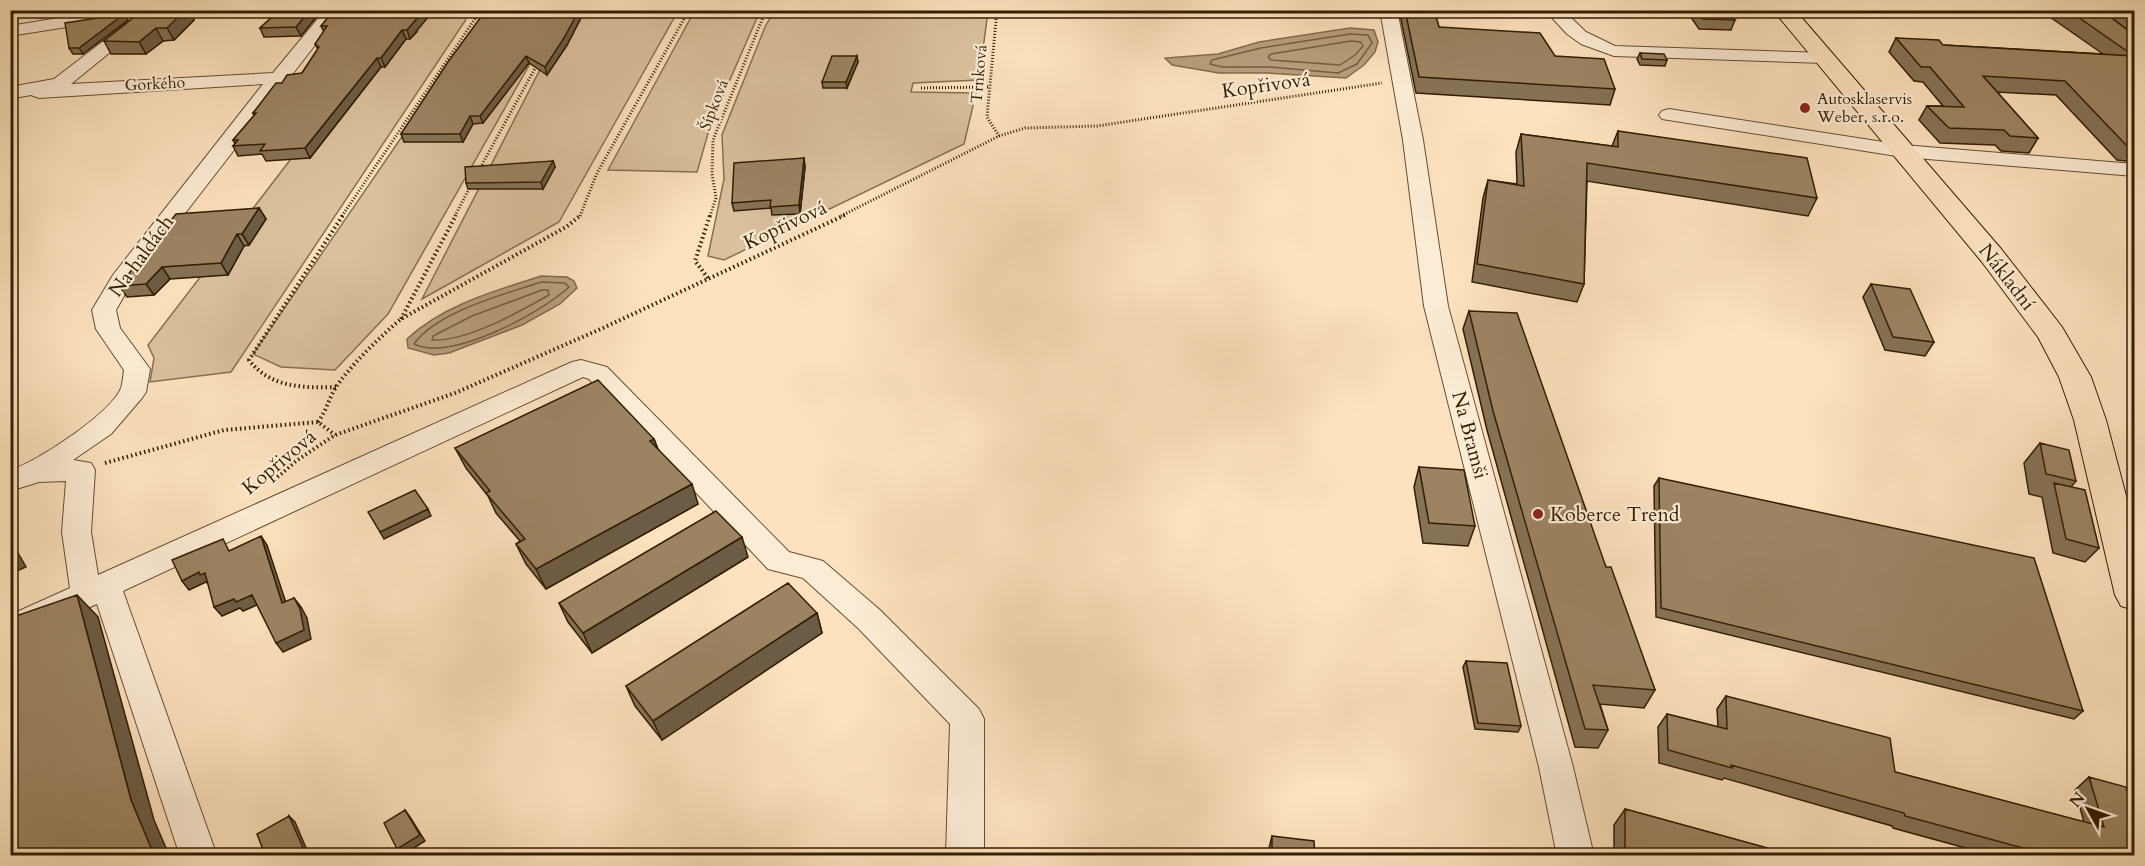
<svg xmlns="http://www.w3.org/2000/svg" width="2145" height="866" viewBox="0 0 2145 866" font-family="Cardo,serif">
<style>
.green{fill:#dac19e;stroke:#86704f;stroke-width:1.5}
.water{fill:#b89f7d;stroke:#836b4b;stroke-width:1.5}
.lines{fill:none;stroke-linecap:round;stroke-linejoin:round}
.shore{stroke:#765e3e;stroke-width:1.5}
.minor-casing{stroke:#654f30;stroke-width:2}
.major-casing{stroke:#331e00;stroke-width:2}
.path-far1{stroke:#331e00;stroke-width:3;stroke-dasharray:1 2;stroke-linecap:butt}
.path{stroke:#331e00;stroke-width:4;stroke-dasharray:1.5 3;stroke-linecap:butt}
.minor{fill:#fdecd5;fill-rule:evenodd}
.major{fill:#fce2be;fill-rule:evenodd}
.wall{fill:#867255;stroke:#331e00;stroke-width:1.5}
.shaded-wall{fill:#6d5c45;stroke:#331e00;stroke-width:1.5}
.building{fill:#9c8463;stroke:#331e00;stroke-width:1.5}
.poi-dot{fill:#8f2418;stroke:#fdecd5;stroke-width:2}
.labels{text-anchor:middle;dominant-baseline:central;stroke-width:4.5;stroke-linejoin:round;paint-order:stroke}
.far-street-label{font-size:16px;fill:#331e00;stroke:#fdecd5}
.far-poi-label{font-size:16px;fill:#331e00;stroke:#fdecd5;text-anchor:start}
.street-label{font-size:20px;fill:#331e00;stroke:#fdecd5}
.poi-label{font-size:20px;fill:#331e00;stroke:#fdecd5;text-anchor:start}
</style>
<rect width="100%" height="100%" fill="#fce2be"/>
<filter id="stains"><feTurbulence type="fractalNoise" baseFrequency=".00333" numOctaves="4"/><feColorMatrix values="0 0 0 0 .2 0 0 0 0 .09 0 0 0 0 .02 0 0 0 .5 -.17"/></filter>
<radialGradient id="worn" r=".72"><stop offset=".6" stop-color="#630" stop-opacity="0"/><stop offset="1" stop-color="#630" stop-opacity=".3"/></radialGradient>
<!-- green -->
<path class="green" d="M695,10L760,11L711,123L697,172L608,170Z
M414,11H469L465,21L231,372L150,382L154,358L148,345L373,52Z
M488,11H560L388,314L335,370L281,367L253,354Z
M577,11H678L559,222L422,299L545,60Z
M774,11H988L979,80L913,83L911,92L976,93L964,144L724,260L708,256L724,179L722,135L765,27Z"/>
<!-- water -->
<path class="water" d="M1350,28L1374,30L1378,42L1375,52L1364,65L1346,78L1267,73H1219L1172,65L1165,58L1218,54L1259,42Z
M541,276L567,277L574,281L577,288L560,304L522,325L449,353L434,355L408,348L407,339C443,305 495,291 541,276Z"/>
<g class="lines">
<!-- shore -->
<path class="shore" d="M1350,34L1368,35L1372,43L1357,64L1338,73L1269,67H1222L1210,64L1212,60L1261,48Z
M1351,41L1361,42L1363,46L1355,55L1340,65L1271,60L1268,57L1271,54Z
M541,282L565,283L569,287C541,313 451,362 414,344C438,311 503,295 541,282Z
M542,290H548L549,295C519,312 466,342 432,340L433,336L472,316Z"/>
<defs>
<path id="minor" d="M106,10H162L71,84L273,73L325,10H342L132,282L116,310L120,328L150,369L146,392L142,398L111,434L73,460L91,463L95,470L91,532L98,575L572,362L581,360L607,367L789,552L823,561L880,610L979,709L984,719V856H946L950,724L858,628L803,578L768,569L589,379L583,377L123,591L217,856H180L97,604L10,642V615L70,588L62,532L66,481L39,482L10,491V470C36,463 111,413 121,388C123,382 123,375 124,370L96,329L92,310L113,275L263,84L39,98L31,95L10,99V87L54,79L136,16L10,36V26Z
M1380,10H1397L1423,140L1448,306L1573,767L1594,856H1557L1539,767L1424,306L1403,140Z
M1545,10H1563L1586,32L1615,46L1824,53L1830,54L1833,58L1830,62L1824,63L1614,56L1581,44L1567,34Z
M1669,109L1903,145L2134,164V176L1903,157L1662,119L1659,115L1662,111Z"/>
<path id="major" d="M1773,10H1795L2002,250L2062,327L2091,377L2106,420L2134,526V610L2121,606L2115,595L2074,420L2059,377L2038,337L1982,262Z"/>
</defs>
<!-- minor casing -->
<use href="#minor" class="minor-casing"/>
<!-- major casing -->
<use href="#major" class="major-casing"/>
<!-- path-far1 -->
<path class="path-far1" d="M997,10L987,117L999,136
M921,88L990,87
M479,170L538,63
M342,216L481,10
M455,216L470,187
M580,216L597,173L689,10
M710,216L716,198L712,174L713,140L766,10
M841,216L999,136L1025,128L1097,126L1382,83"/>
<!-- path -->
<path class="path" d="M708,278L695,261L710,215
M401,319L456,215
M336,387C304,388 270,388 249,360L343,215
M318,422C327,410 330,395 338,384C356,360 378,339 401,319L566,227L581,215
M105,463L224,430L318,422L335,435
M274,480L296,461L335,435L455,393L603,328L845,215"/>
<!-- minor -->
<use href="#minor" class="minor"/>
<!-- major -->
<use href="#major" class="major"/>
</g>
<!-- wall -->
<path class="wall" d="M143,10H189L194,20L174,40L163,41L146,54H111L104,41Z
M280,10H322L301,36L264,37L260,28Z
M334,10L417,32L410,39H406L385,67H381L310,158L266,161L262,154L238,156L233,146L235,144L233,140L254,116L253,113L282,83L302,73L318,49L315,44L324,32L321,26Z
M486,10H585L567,45L547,75L529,63L483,123L473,124L463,142H404L401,134Z
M1020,10H1043L1042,12L1020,13Z
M1399,10H1434L1439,27L1555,56L1615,89L1610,105L1416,93Z
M1686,10H1725L1735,20L1731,30L1699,29Z
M2040,10H2101L2134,35V162L2117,160L2056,95L1997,92L2038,138L2029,153L2001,151L1995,145L1940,143L1919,120L1927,106H1943L1923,82L1914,81L1889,52L1896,38L1943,45L2103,54Z
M2102,10H2134V35Z
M128,20L83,54H73L69,48Z
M1640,53L1667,60L1665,66L1640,65L1637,59Z
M858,62L847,88H823L822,82Z
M1618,131L1817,198L1808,216L1587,181L1584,284L1577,302L1472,282L1483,198L1488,180L1517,184L1516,152L1521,134L1612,146Z
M804,158L805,167L800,214L772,215L771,208L734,211L732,203Z
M553,161L555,167L543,189H468L466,183Z
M259,208L266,219L249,245L244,246L228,275L170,279L154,295L127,297L119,286Z
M1871,284L1934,342L1925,356L1885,350L1863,297Z
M1469,311L1606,567L1655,690L1644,708L1600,704L1608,730L1598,748L1575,747L1487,430L1463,329Z
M654,439L658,449L698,504L546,589L526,564L516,544L520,541L496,513L488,496L466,468L455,448Z
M2040,443L2076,481L2071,487L2099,548L2085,562L2053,553L2042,497L2029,494L2024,463Z
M1419,467L1475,526L1468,546L1423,543L1414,487Z
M1659,478L2083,711L2074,719L1656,617L1654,486Z
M748,557L592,653L568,622L559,603Z
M817,613L822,633L662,740L635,706L626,686Z
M1466,661L1521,726L1518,732L1475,729L1463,667Z
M1726,696L1895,772L2084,822L2075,790L2089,777L2134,855H1991L1893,828L1892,826L1724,778L1722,780L1659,763L1658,727L1667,714L1718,727L1717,709Z
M1625,809L1793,855H1614V825Z
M1272,836L1315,855H1269V848Z"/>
<!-- shaded-wall -->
<path class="shaded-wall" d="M35,10H88L39,18Z
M173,10H189L194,20L174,40L167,28Z
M310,10H322L301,36L296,27Z
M424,10H434L410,39L407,30Z
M579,10H585L567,45L547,75L545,67Z
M124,14L128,20L83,54L79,48Z
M156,28L163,41L146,54L139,42Z
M402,30L406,39L385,67L381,58Z
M526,56L529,63L483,123L480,116Z
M857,56L858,62L847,88L846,82Z
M377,58L381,67L310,158L305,148Z
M470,116L473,124L463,142L460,134Z
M804,158L805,167L800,214L799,205Z
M553,161L555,167L543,189L541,182Z
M259,208L266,219L249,245L242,234Z
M237,234L244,246L228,275L221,263Z
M162,267L170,279L154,295L146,284Z
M654,439L661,459L650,441Z
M692,484L698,504L546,589L536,569Z
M428,509L431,516L384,539L380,532Z
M261,536L267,545L289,612L282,603Z
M742,537L748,557L592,653L583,633Z
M10,539L26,567L10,574Z
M199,572L205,573L208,584L206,582L189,590L182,581Z
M77,595L98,617L154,820L169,855H154L131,800Z
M252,595L259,604L243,611L240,608L222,616L214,607L234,599Z
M294,598L301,607L307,618L311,639L283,652L276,643Z
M817,613L822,633L662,740L653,721Z
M405,810L410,817L425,841L403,855L397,849Z
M289,816L295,822L309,855H299Z"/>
<!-- building -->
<path class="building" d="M143,10H185L167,28H156L139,42L104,41Z
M280,10H310L296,27L260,28Z
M334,10H424L407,30H402L381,58H377L305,148L260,151L265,144L233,146L238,140H233L256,113H253L276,83H282L287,75L302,73L319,47L315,44L327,26H321Z
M486,10H579L564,38L545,67L526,56L480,116H470L460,134H401L448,62Z
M1405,10H1434L1439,27L1540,33L1555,56L1604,59L1615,89L1419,77Z
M1696,10H1725L1735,20L1703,19Z
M2068,10H2101L2134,35V56Z
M124,14L79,48H69L65,23Z
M1896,38L1939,40L1943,45L2134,56V146H2127L2065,81L1983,76L2038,138L2010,136L2004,130L1949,128L1927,106L1964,107L1930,67H1921Z
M1640,53L1664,54L1667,60L1642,59Z
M832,56H857L846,82H822Z
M1618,131L1807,158L1817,198L1587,163L1584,284L1477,264L1488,180L1524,186L1521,134L1618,147Z
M804,158L799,205L770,207L771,200L732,203L734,163Z
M553,161L541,182L466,183L465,167Z
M259,208L242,234H237L221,263L162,267L146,284L119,286L176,214Z
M1871,284L1910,289L1934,342L1893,337Z
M1469,311L1517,313L1606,567H1611L1655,690L1593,685L1608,730L1585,729L1493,411Z
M598,380L654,439L650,441L692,484L536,569L516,544L525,539L486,493L490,491L455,448Z
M2040,443L2069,450L2076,481L2046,474Z
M1419,467L1464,470L1475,526L1429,523Z
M1659,478L2034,558L2083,711L1661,608Z
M2054,483L2085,490L2099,548L2066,539Z
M415,490L428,509L380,532L368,512Z
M716,511L742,537L583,633L559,603Z
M261,536L282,603L294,598L300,609L304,630L276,643L252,595L236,602L234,599L214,607L205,573L200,575L199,572L182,581L172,560L223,539L229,551Z
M10,546L17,558L10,561Z
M788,583L817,613L653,721L626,686Z
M77,595L131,800L154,855H10V618Z
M1466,661L1507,663L1521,726L1478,723Z
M1726,696L1890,738L1895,772L2104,827L2089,777L2126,787L2134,814V855H2049L1905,816L1904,813L1731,765L1732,768L1668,750L1667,714L1727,729Z
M1625,809L1793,855H1625Z
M405,810L420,835L397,849L384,823Z
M289,816L305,852L299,855H265L257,834Z
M1272,836L1314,841L1315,855H1272Z"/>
<!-- markers -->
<g class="poi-dot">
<circle cx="1805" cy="108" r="6"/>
<circle cx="1538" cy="514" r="6"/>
</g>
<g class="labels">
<!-- far-street labels -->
<g class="far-street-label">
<text transform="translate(979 74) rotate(-85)">Trnková</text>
<text transform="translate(155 84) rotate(-3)">Gorkého</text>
<text transform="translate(714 105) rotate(-69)">Šípková</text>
</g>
<!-- far-poi labels -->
<g class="far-poi-label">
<text x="1817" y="99">Autosklaservis<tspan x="1817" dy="18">Weber, s.r.o.</tspan></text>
</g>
<!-- street labels -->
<g class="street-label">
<text transform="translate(1266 85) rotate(-8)">Kopřivová</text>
<text transform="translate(785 225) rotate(-25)">Kopřivová</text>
<text transform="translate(141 256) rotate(-54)">Na haldách</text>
<text transform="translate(2007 277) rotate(52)">Nákladní</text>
<text transform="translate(1470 435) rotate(75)">Na Bramši</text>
<text transform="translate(279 462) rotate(-40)">Kopřivová</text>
</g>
<!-- poi labels -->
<g class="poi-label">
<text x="1550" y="514">Koberce Trend</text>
</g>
</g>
<!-- margin -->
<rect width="2145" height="866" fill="none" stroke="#fce2be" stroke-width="36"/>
<rect x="12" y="12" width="2121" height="842" fill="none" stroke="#331e00" stroke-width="3"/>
<rect x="18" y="18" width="2109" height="830" fill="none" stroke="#331e00" stroke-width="1.5"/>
<!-- north arrow -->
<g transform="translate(2088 809) rotate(310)" stroke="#fdecd5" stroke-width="4.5" paint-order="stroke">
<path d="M0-4.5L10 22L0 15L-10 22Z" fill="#331e00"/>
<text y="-9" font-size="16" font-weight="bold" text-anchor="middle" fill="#331e00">N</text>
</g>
<rect width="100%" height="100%" filter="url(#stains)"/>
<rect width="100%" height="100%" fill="url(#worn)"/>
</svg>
